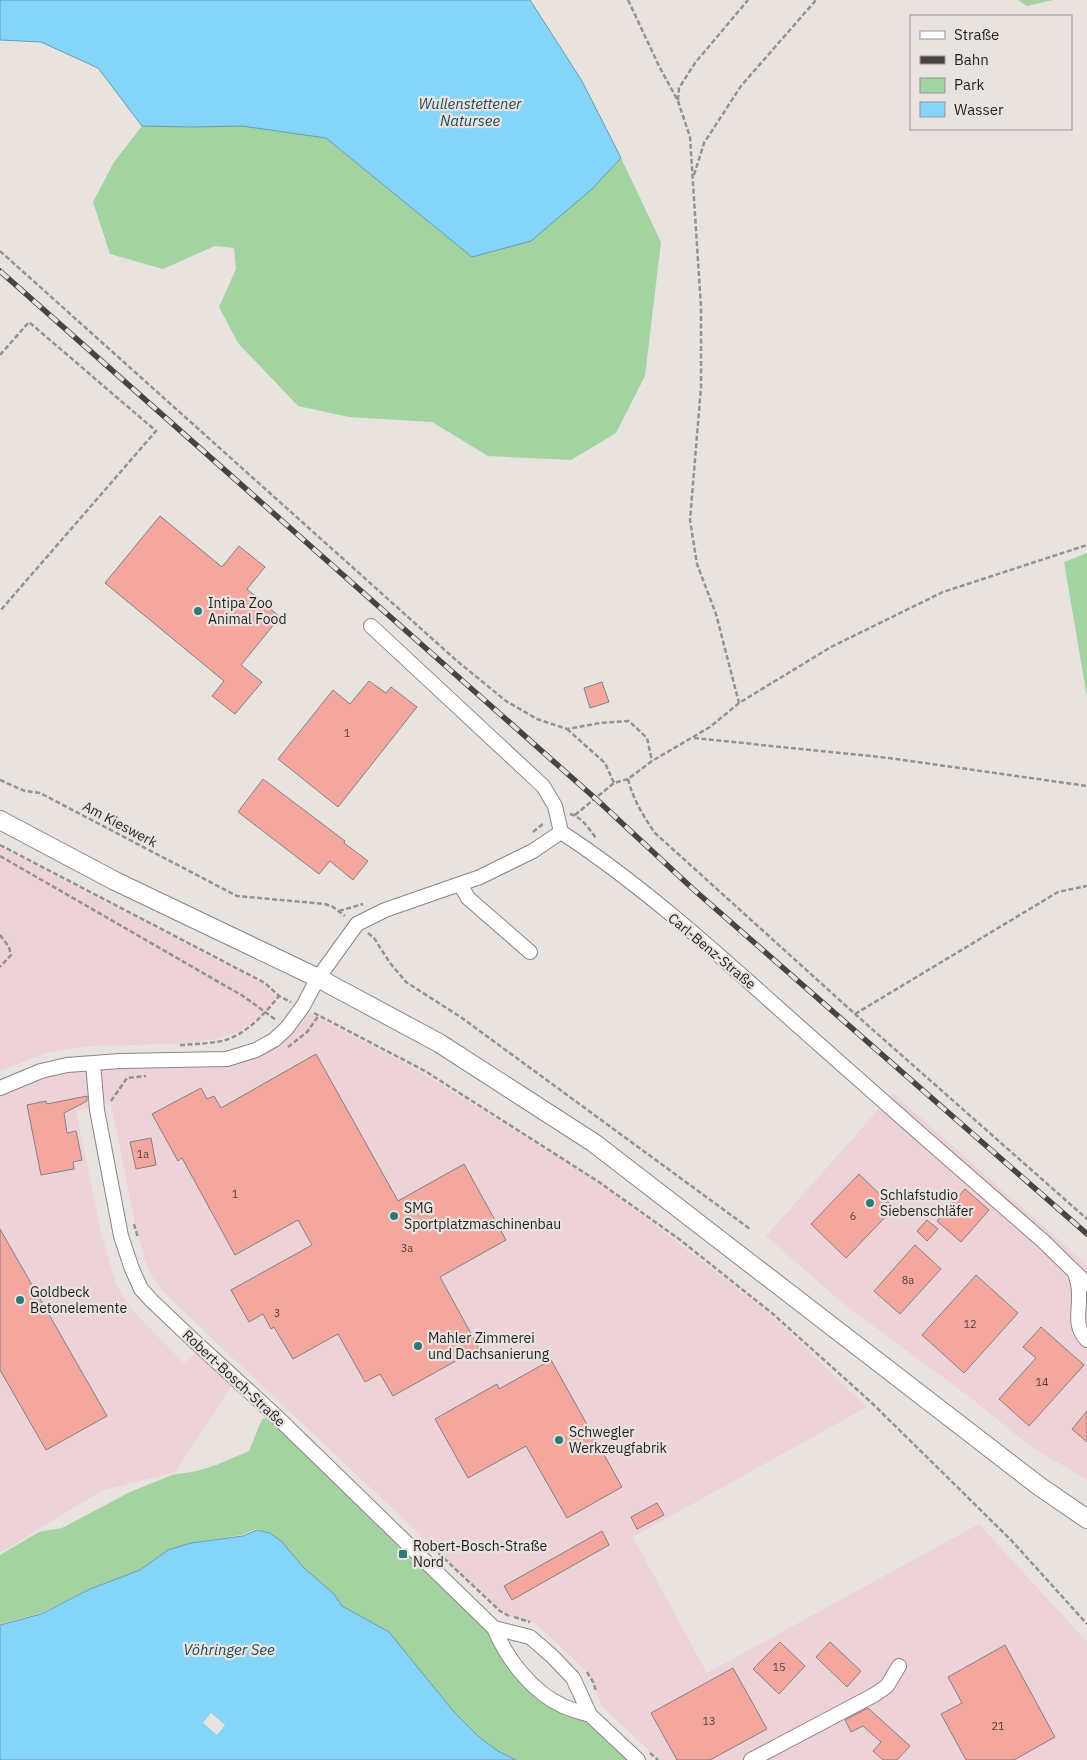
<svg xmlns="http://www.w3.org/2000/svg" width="1087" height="1760" viewBox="0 0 1087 1760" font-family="'IBM Plex Sans',sans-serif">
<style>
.industrial{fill:#edd3d8}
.green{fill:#a2d3a0}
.water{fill:#85d5f9;stroke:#679eb7}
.pier{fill:#e9e3e0}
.building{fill:#f4a79f;stroke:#86807f}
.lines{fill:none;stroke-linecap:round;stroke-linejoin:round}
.minor-casing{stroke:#8b8683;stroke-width:16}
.major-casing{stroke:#8b8683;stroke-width:20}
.path{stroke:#95918f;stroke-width:2.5;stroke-dasharray:5 2.5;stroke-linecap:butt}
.minor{stroke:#fff;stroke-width:14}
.major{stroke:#fff;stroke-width:18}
.rail-casing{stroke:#474543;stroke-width:5.5}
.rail{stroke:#e9e3e0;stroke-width:4;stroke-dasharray:11;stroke-linecap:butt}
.poi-dot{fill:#307979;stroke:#e9e3e0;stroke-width:2}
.labels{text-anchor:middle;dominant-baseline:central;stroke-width:4.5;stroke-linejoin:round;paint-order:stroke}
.number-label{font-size:11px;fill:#56413e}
.poi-label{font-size:14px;fill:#211f1e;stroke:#e9e3e0;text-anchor:start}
.street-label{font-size:14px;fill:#211f1e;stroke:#e9e3e0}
.water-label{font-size:15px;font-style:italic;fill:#1d4a5d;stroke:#e9e3e0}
</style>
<rect width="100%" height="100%" fill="#e9e3e0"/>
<!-- industrial -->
<path class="industrial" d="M0,847L263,984L276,997L266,1011L242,1030L218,1039L174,1044L87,1046L46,1053L0,1071Z
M304,1010L424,1074L599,1183L676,1241L771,1315L867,1407L633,1537L707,1673L979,1524L1087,1642V1760H659L603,1707L598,1698L594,1682L586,1671L535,1623L508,1616L501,1611L220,1346L164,1292L154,1280L147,1267L136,1228L111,1103L97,1101L93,1064L257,1051Z
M92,1063L96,1106L76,1111L102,1236L115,1281L123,1296L133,1311L185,1364L200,1348L235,1381L175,1472L101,1491L0,1553V1089Z
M893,1093L1087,1265V1480L1030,1446L967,1395L846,1306L766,1236Z"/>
<!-- green -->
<path class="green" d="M1018,0H1053L1027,6Z
M142,126L191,127L242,126L326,138L472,257L592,189L621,158L661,242L645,376L616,433L571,460L488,456L432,422L349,417L298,406L238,343L219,307L236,269L234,248L215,246L163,269L110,254L93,202L114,162Z
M1087,553V697L1064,562Z
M276,1416L451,1586L528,1680L590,1715L637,1760H516L498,1751L479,1737L454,1712L389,1632L342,1606L334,1594L304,1568L282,1542L270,1533L256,1529L242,1535L190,1543L168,1550L139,1570L89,1589L41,1613L0,1624V1555L39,1532L62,1528L130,1492L172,1475L197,1471L216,1465L249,1451L262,1419Z"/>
<!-- water -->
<path class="water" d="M0,0H530L582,81L621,158L592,189L531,241L472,257L326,138L242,126L191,127L142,126L98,68L41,42L0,40Z
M257,1530L270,1533L282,1542L304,1568L334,1594L342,1606L389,1632L454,1712L479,1737L498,1751L516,1760H0V1625L41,1614L90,1589L140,1570L168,1550L191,1543L243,1536Z"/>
<!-- pier -->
<path class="pier" d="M211,1713L225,1725L217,1735L203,1723Z"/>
<!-- building -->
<path class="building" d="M160,516L222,567L239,546L265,567L247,589L280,617L241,665L262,682L235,714L212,696L224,681L105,583Z
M369,681L386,693L391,687L417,707L338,807L278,759L333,690L350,704Z
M602,682L609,702L590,708L584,688Z
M263,779L345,841L344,843L368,861L353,880L330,861L319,874L238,812Z
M316,1054L398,1201L464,1164L506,1240L440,1277L479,1348L393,1396L380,1374L365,1382L338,1334L293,1359L274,1327L271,1329L263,1314L249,1322L231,1290L312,1245L298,1220L235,1255L182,1158L178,1161L152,1114L201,1088L207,1099L214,1096L221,1108Z
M87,1096V1101L64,1113L67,1133L76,1131L82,1160L73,1162L74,1169L41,1175L27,1105L46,1101L47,1104Z
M151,1138L156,1165L136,1169L130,1142Z
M859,1174L894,1208L846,1258L811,1224Z
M965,1189L989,1210L961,1242L937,1221Z
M927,1220L938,1229L927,1241L917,1231Z
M0,1229L107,1416L46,1450L0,1370Z
M915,1245L941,1269L900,1314L874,1291Z
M976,1275L1018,1313L964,1373L922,1335Z
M1041,1327L1084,1365L1029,1426L999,1399L1036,1358L1023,1347Z
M551,1360L622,1487L567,1518L526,1446L468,1478L435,1419L497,1384L499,1389Z
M1087,1411V1442L1072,1429Z
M657,1503L664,1515L637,1529L631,1517Z
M602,1531L609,1545L512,1600L504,1586Z
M780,1642L805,1666L779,1694L753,1669Z
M830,1642L861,1671L847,1687L816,1657Z
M1005,1645L1055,1737L1014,1760H966L941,1714L962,1703L948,1677Z
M733,1668L767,1729L710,1760H677L651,1713Z
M868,1708L910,1746L897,1760H883L873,1751L881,1742L863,1726L851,1732L845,1720Z"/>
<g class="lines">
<defs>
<path id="minor" d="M371,626L543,786L555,806L561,832
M561,832C645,887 720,956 795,1023C877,1096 960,1169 1043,1241L1087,1284
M460,884L468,898L530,952
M93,1063L97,1110L121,1236L132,1269L141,1289L152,1301L192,1339L276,1416L494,1628C507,1659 532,1692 563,1706C572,1710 581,1712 590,1715
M0,1088L41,1071L67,1065L120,1061L227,1059L256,1050L274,1040L287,1028L303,1006L318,978L357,924L385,910L480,877L533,851L561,832
M1075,1273C1077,1279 1079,1286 1079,1293C1080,1311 1073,1326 1087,1340
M494,1628L530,1637L552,1656L573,1678L590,1715L638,1760
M751,1760L874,1695L887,1686L899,1666"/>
<path id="major" d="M0,820L115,881L318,978L439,1043L594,1143L1039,1486L1087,1519"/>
</defs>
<!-- minor casing -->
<use href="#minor" class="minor-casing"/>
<!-- major casing -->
<use href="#major" class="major-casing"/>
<!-- path -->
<path class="path" d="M628,0L659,66L678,101L690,137L701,307V387L690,520L697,564L716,614L739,703
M678,100L679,88L695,63L748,0
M694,175L704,143L741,86L816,0
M0,251L457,661L506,701L537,719L567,729L600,723L629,721L647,738L652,761
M0,355L29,322L156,431L0,611
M567,729L605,763L614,783
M694,738L889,758L1087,786
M628,779C633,799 643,816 655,833L855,1014L1087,1219
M0,780L25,791L40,793L237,896L325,904L333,907L345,916
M570,814C582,817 589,829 596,838
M575,815L614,783L628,779L652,761L710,727L739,703L831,647L943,592L1087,545
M533,832L544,823
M0,845L265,983L279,996L291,1002
M0,856L243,996L276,1020
M339,911L363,904
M368,933L374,938L390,963L406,982L462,1018L750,1229
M0,935L9,947L11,955L0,967
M314,1013L425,1071L599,1182L679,1239L773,1314L872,1403L1011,1540L1087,1624
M855,1014L1058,892L1087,886
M180,1045C192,1044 204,1044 216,1042C242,1039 263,1016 279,996
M288,1047L307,1032L319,1015
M111,1101L127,1078L146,1076
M134,1224L138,1238
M433,1548L500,1611L509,1616
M514,1617L530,1622
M587,1672L593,1682L596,1691
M650,1753L658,1760"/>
<!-- minor -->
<use href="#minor" class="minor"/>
<!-- major -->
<use href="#major" class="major"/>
<defs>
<path id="rail" d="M0,271L596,799L693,889L1087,1234"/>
</defs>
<!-- rail casing -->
<use href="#rail" class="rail-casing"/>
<!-- rail -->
<use href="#rail" class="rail"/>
</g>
<!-- markers -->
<g class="poi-dot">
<circle cx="198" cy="611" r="5"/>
<circle cx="870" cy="1203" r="5"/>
<circle cx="394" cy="1216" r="5"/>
<circle cx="20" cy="1300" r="5"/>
<circle cx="418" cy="1346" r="5"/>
<circle cx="559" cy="1440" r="5"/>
<rect x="398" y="1549" width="10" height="10" rx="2.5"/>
</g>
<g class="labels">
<!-- number labels -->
<g class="number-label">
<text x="347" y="733">1</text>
<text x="143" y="1154">1a</text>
<text x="235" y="1194">1</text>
<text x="853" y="1216">6</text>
<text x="407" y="1248">3a</text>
<text x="908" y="1280">8a</text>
<text x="277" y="1313">3</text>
<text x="970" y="1324">12</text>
<text x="1042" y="1382">14</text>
<text x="779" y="1667">15</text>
<text x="709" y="1721">13</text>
<text x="998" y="1726">21</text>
</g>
<!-- poi labels -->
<g class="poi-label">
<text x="208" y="603">Intipa Zoo<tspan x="208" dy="16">Animal Food</tspan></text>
<text x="880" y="1195">Schlafstudio<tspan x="880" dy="16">Siebenschläfer</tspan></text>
<text x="404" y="1208">SMG<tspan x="404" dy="16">Sportplatzmaschinenbau</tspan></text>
<text x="30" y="1292">Goldbeck<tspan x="30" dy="16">Betonelemente</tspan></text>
<text x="428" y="1338">Mahler Zimmerei<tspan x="428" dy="16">und Dachsanierung</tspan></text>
<text x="569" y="1432">Schwegler<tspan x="569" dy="16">Werkzeugfabrik</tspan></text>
<text x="413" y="1546">Robert-Bosch-Straße<tspan x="413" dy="16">Nord</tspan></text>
</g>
<!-- street labels -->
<g class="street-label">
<text transform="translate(120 824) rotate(28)">Am Kieswerk</text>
<text transform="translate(712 951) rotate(40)">Carl-Benz-Straße</text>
<text transform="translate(234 1378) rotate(43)">Robert-Bosch-Straße</text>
</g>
<!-- water labels -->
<g class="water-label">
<text x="470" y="103">Wullenstettener<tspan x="470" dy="17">Natursee</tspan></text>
<text x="229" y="1649">Vöhringer See</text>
</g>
</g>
<!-- legend -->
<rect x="910" y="15" width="162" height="115" fill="#e9e3e0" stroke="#999592"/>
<rect x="920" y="31" width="25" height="8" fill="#ffffff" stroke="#999592"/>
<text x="954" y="40" font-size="15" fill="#211f1e">Straße</text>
<rect x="920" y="56" width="25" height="8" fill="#474543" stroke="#999592"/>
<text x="954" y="65" font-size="15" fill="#211f1e">Bahn</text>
<rect x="920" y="78" width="25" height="15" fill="#a2d3a0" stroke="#999592"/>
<text x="954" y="90" font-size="15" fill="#211f1e">Park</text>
<rect x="920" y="102" width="25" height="15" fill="#85d5f9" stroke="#999592"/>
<text x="954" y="115" font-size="15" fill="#211f1e">Wasser</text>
</svg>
